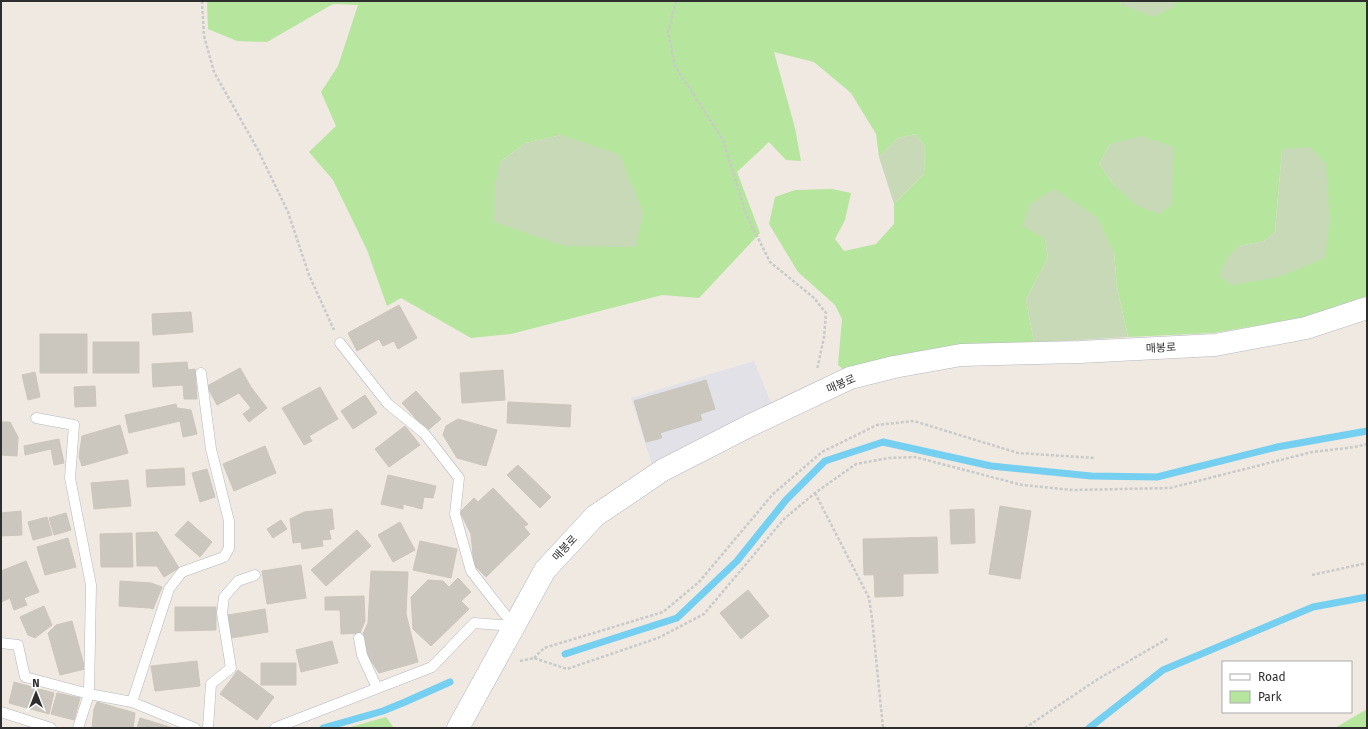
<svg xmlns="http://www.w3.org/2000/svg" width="1368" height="729" viewBox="0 0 1368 729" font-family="'Fira Sans','Noto Sans KR',sans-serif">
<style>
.industrial{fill:#e3e1e8}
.green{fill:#b6e59e;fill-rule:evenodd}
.cemetery{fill:#c8d9b8}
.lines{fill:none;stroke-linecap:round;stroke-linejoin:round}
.stream{stroke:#75cff0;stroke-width:7}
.building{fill:#cbc7bf;stroke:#cbc5ba}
.lane-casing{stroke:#b4b7c1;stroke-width:11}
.secondary-casing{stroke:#b4b7c1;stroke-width:23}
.path{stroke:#c9c9c9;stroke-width:2.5;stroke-dasharray:3 2;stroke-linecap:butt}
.lane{stroke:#fff;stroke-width:10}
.secondary{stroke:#fff;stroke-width:22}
.labels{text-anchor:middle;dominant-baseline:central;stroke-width:4;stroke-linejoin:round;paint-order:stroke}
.street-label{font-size:11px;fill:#2e2e2e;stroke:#fff}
</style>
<rect width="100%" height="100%" fill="#efe9e1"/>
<!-- industrial -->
<path class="industrial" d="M754,361L771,403L652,465L631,398Z"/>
<!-- green -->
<path class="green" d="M207,1H1121L1120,4L1175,6V1H1367V296L1301,318L1213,333L1128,337L1117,287L1114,252L1045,239L1048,258L1026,299L1034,343L845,371L838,365L842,319L835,305L798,272L769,224L775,197L795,190L832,189L851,193L845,220L835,239L844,251L876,244L894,224V204L924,174L925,146L915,134L898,138L879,157L876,134L851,93L814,62L774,52L795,128L801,161L786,160L769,142L737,172L760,233L699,298L662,295L511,334L471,338L401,298L387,306L367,250L333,180L309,152L336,126L321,92L338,66L358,5L333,4L267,42L237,41L208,29ZM561,135L500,162L525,143ZM1110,144L1115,186L1099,164ZM1282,149L1278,277L1239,246L1264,241L1275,232Z
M1367,709V728H1335Z
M386,717L394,728H347Z"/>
<!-- cemetery -->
<path class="cemetery" d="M1121,1H1175V6L1153,17L1120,4Z
M915,134L925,146L924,174L894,204L879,157L898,138Z
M561,135L620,155L643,212L636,247L564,246L494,222L495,184L500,162L525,143Z
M1141,136L1174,147L1172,204L1159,214L1136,205L1115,186L1099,164L1110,144Z
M1310,147L1326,164L1330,221L1325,258L1278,277L1232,285L1219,276L1228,256L1239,246L1264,241L1275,232L1282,149Z
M1054,189L1097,217L1114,252L1117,287L1128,337L1034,343L1026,299L1048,258L1045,239L1023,226L1029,205Z"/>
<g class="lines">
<!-- stream -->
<path class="stream" d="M565,654L677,618L737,561L786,500L825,461L883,442L991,466L1091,476L1157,477L1277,447L1367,431
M323,728L383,711L405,702L450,682
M1089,728L1163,670L1313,607L1367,597"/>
</g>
<!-- building -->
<path class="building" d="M399,305L417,338L398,349L394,341L383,346L379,339L357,351L348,333Z
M191,312L193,332L153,335L152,314Z
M40,334H87V373H40Z
M93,342H139V373H93Z
M187,362L188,370L195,369L197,399H184L183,385L153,387L152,364Z
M240,368L251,387L267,408L249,422L243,414L251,408L239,393L217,405L207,386Z
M503,370L505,400L462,403L460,373Z
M35,372L40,397L28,400L22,375Z
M706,380L715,409L700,414L702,420L660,433L662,438L646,442L634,401Z
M95,386L96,406L75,407L74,387Z
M320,387L338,419L309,436L312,441L304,445L282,408Z
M416,391L441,419L427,431L402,403Z
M365,395L377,413L353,429L341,411Z
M508,402L571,405L570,427L507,423Z
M176,404L177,408L191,410L197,434L183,437L180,421L129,433L125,415Z
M458,419L497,430L486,466L457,458L443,435L446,426Z
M1,422H10L18,437L17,456L1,455Z
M120,425L128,453L82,466L79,457L82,436Z
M405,426L420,445L389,467L375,449Z
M59,439L64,463L54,465L51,449L25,455L24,446Z
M265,446L276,473L234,491L223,464Z
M518,465L551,497L540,508L507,475Z
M184,468L185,485L147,487L146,470Z
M207,469L215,497L200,502L192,473Z
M388,475L436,486L433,498L424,497L422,509L403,504V509L381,504Z
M128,480L131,506L94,509L91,483Z
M493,488L528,524L524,527L530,534L486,577L474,565L471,534L460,512L474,498L478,502Z
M1000,506L1031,511L1020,579L989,574Z
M332,509L334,529L329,530L331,539L322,540L323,546L302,549L301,542L293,543L290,519L304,512Z
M974,509L975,543L951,544L950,510Z
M21,511L22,535L1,536V513Z
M66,513L71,530L54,535L49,518Z
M47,517L52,535L33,540L28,522Z
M281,520L287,529L273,538L267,529Z
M188,521L212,542L200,557L175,535Z
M400,522L415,550L393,562L378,535Z
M357,530L371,546L326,586L311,570Z
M157,532L179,568L164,577L157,566H137L136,533Z
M132,533L133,567H101L100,534Z
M937,537L938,573L864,575L863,539Z
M68,538L76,567L45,575L37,547Z
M420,541L457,549L451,578L413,570Z
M26,561L39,592L24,598L27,605L14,610L10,598L1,602V571Z
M301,565L306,598L267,604L262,571Z
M371,571L408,572L406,614L418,662L379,673L368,656L363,634L368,623Z
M874,574H903V596L875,597Z
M458,578L471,592L461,601L469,609L431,646L413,629L411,597L428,580L443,581L449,587Z
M120,581L151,583L162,587L153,609L150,608L119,606Z
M748,590L769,616L741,639L720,613Z
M364,596L365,621L360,633L341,634L340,610H325V597Z
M44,606L52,625L35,638L28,635L20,617Z
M175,607H216V630L175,631Z
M265,609L268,632L231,638L228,615Z
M72,621L85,669L60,675L48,633L56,625Z
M332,641L338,663L301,672L296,650Z
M197,661L200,686L155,691L151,666Z
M261,663H296V685H261Z
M238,670L274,697L257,720L220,694Z
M14,682L54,693L49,714L9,703Z
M57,693L80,698L74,720L51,714Z
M97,702L135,713L133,728H92L94,709Z
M140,718L173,728H137Z"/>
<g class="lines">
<defs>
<path id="lane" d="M340,343L388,404L424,433L459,478L455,514L471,571L514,626
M36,418L74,425L70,478L91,585L89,694L78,728
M359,638L362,655L377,688
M1,643L18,645L25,677L89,694L132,702L195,728
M132,702L169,589L182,572L224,557L229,548V521L211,449L201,373
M1,712L51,728
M208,728L211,684L231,668L222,613L224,597L238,581L255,575
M275,728L432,667L474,623L514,626"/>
<path id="secondary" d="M458,728L545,570L595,516L663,470L749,426L850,378L894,367L961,355L1080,352L1215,345L1306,328L1367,308"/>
</defs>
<!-- lane casing -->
<use href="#lane" class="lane-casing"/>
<!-- secondary casing -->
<use href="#secondary" class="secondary-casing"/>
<!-- path -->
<path class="path" d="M202,1L204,36L214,72L258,150L288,212L309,275L334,330
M676,1L668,32L675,66L723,140L746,214L770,262L814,298L826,313L824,337L817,370
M815,493L869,598L872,618L883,728
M1312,575L1367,563
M534,658L544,648L663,612L699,582L773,494L822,452L877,425L914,421L1018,453L1095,458
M520,661L534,658L567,669L658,638L704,614L784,519L815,493L856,464L889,458L915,457L1022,485L1073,490L1170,488L1312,452L1355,447L1367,444
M1025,728L1098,679L1169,638"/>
<!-- lane -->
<use href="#lane" class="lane"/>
<!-- secondary -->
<use href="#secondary" class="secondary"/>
</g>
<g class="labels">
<!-- street labels -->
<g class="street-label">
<text transform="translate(1161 348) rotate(-3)">매봉로</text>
<text transform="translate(841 384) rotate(-23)">매봉로</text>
<text transform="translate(565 548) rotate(-47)">매봉로</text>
</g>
</g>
<!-- border -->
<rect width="1368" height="729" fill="none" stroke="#2e2e2e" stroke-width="4"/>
<!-- legend -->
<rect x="1222" y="661" width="130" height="52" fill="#ffffff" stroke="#ababab"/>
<rect x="1230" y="674" width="20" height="6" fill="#ffffff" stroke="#ababab"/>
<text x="1258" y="681" font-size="12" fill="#2e2e2e">Road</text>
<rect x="1230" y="691" width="20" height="12" fill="#b6e59e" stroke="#ababab"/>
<text x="1258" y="701" font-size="12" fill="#2e2e2e">Park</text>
<!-- north arrow -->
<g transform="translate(36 693)" stroke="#ffffff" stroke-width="3" paint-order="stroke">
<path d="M0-3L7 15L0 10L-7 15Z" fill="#2e2e2e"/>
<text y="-6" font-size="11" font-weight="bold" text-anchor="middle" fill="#2e2e2e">N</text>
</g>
</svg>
